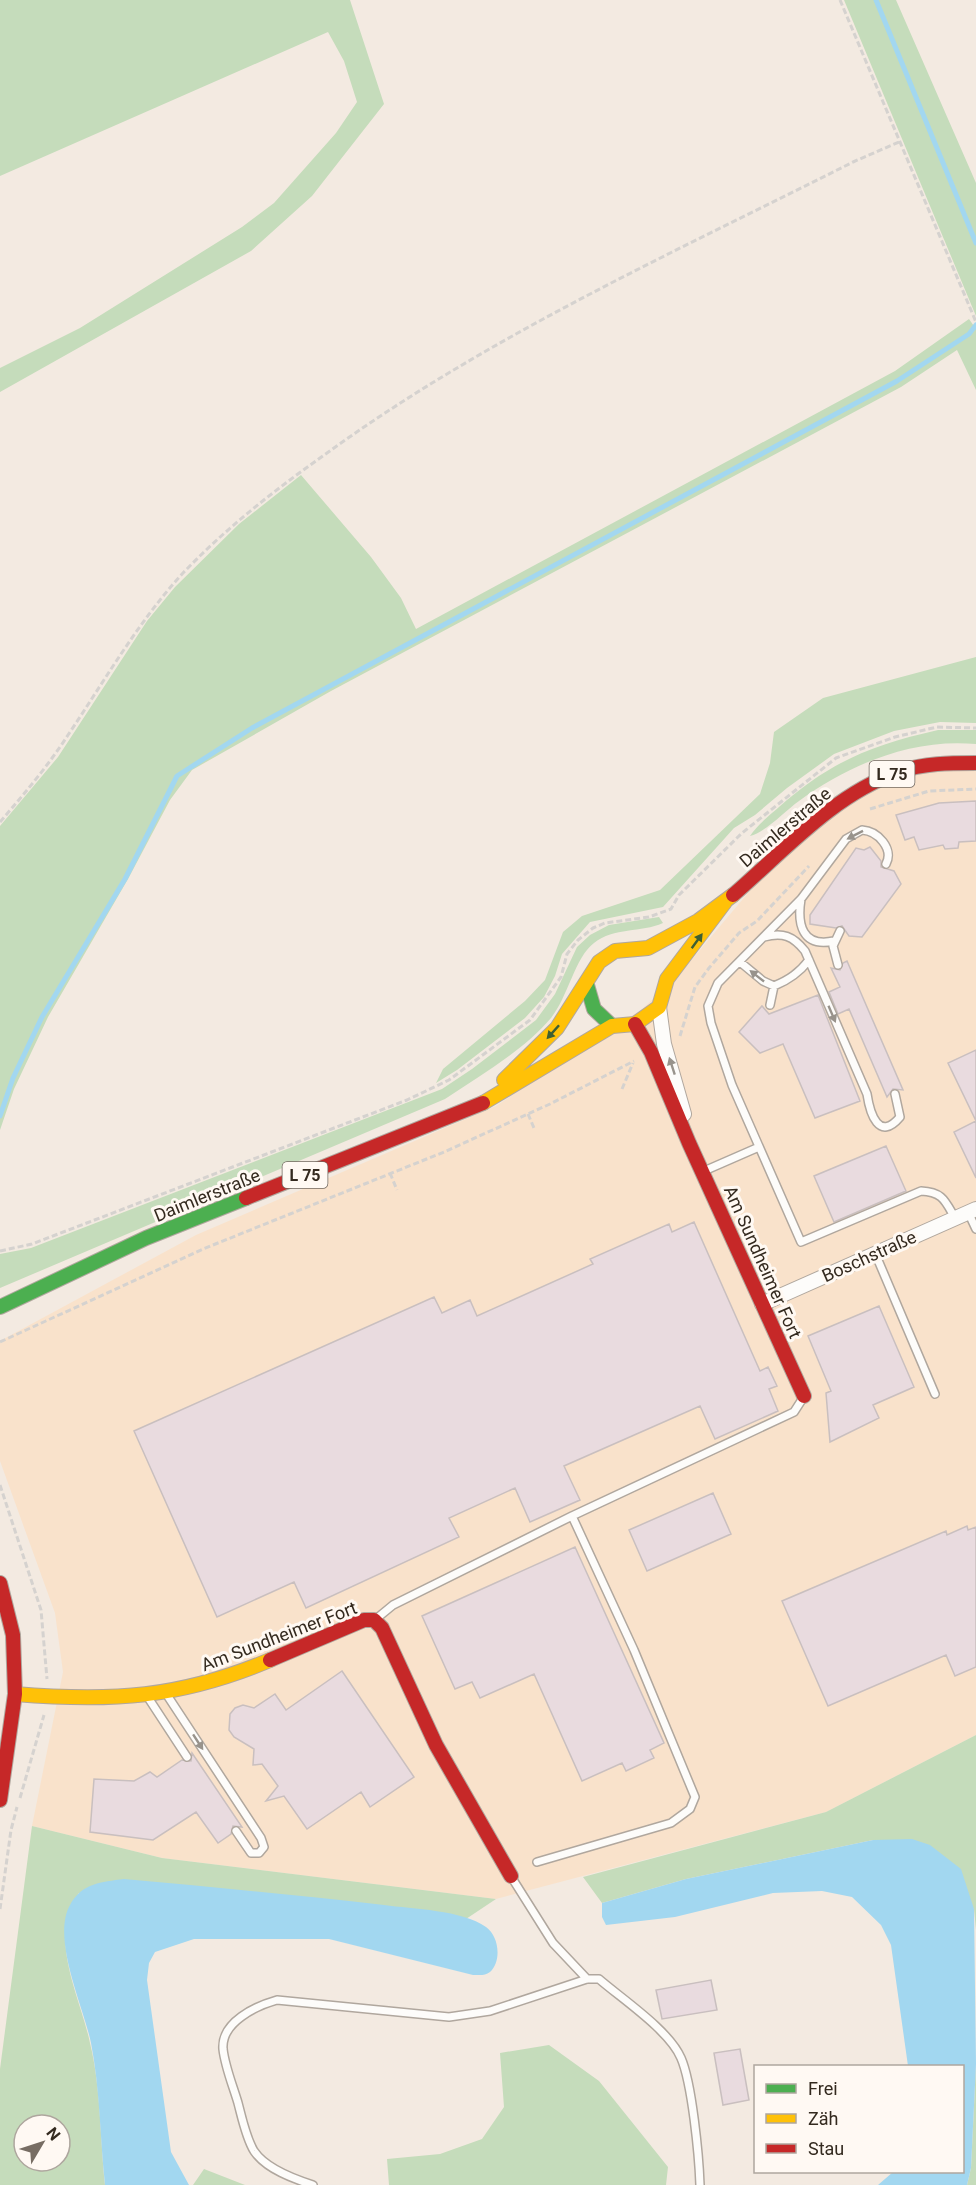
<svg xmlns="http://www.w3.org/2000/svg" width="976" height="2185" viewBox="0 0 976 2185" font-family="Roboto,sans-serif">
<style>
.built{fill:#f9e2cb}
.green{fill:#c5dcbb;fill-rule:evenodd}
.water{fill:#a2d7f0}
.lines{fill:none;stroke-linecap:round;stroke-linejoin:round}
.stream{stroke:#a2d7f0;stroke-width:5}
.building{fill:#e9dbdf;stroke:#c9bfbf;stroke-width:1.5}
.lane-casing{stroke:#b0a79e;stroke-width:10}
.street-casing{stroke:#b0a79e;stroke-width:16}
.fast-casing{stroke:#b0a79e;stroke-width:16}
.slow-casing{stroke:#b0a79e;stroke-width:16}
.jam-casing{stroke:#b0a79e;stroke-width:16}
.path{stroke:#d5d2cf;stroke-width:3;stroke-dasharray:6 3;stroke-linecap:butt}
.lane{stroke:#fdfcfa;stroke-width:7}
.street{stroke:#fdfcfa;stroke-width:14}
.fast{stroke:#4caf50;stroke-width:14}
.slow{stroke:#ffc107;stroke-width:14}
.jam{stroke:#c62828;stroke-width:14}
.oneway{fill:#98938c}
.oneway2{fill:#3e5f33}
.labels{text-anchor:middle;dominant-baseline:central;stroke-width:6;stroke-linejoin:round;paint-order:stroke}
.shield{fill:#fff9f3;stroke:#71685f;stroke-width:1.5}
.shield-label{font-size:16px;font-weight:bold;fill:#342a1f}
.street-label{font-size:18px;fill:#342a1f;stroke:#fff9f3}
</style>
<rect width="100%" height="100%" fill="#f3eae1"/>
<!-- built -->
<path class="built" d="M976,763V1735L826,1812L496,1899L162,1858L32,1826L63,1672L55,1613L0,1461V1341L196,1235L496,1106L642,1009L678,976L780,855L865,784Z"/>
<!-- green -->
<path class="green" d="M0,0H350L384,104L312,196L251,251L0,392V368L80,328L242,227L274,203L336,133L357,102L344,61L328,32L0,176Z
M844,0H896L976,183V316Z
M969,319L976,329V390L957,350L901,387L331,691L192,770L170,800L128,879L48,1017L14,1089L0,1130V826L58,757L147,621L175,587L239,524L301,475L371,557L401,598L416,629L895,371Z
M976,657V723L940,722L894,731L834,754L787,788L755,815L734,828L663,907L590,922L562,954L555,976L544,997L525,1018L457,1070L436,1083L443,1069L525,1001L545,980L563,932L582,916L660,890L760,794L770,763L774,732L823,698Z
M938,730H976V744C912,738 850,764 799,801C785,811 766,832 750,836C757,825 770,815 779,807C831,761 872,745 938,730Z
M659,917L663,923C641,933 614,927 594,943C575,957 568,997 551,1018C523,1051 481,1075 445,1099L0,1288V1254L31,1248L442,1089L472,1069L536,1020L555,994L577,947L590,935L609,925Z
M976,1735V1930L974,1909L873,1840L686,1879L602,1903L583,1877L826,1812Z
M32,1826L162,1858L496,1899L466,1919L434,1912L79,1893C47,1938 80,1995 90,2043C101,2088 100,2138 105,2185H0V2069ZM24,2125H60V2161H24Z
M549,2045L599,2081L668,2167L666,2185H389L387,2159L440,2154L482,2139L504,2107L500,2053Z
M976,2064V2185H967L971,2168Z
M204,2169L245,2185H193Z"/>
<!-- water -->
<path class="water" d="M912,1839L930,1845L961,1869L974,1909L976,2064L971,2168L967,2185H878L893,2172H962V2066H908L891,1945L881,1925L852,1897L822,1891L773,1893L675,1917L606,1925L602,1917V1903L686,1879L873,1840Z
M124,1879C211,1887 297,1895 384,1905C413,1909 462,1910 486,1927C499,1936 502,1961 490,1972C485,1976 480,1975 473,1975L329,1939H194L155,1952L149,1963L147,1980L171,2152L189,2185H105C100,2138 100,2089 91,2043C84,2008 51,1939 70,1905C82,1883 101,1882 124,1879Z"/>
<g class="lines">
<!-- stream -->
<path class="stream" d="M876,0L976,243
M0,1116L13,1078L42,1017L125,879L177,776L252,728L897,381L969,334L976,325"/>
</g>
<!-- building -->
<path class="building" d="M976,801V841L959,842L958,848L945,849L943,845L919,850L914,837L905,840L896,815L939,803Z
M870,847L881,861V867L894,871L901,884L862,937L849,936L842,926L836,928L810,924V915L856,848L864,850Z
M847,961L903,1090L893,1089L887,1097L849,1009L838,1014L829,992L840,987L831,968L840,970L843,963Z
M818,995L860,1101L815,1118L783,1044L760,1053L739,1032L762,1006L769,1014Z
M976,1050V1178L954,1132L976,1121L948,1063Z
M886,1146L906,1191L834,1222L814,1176Z
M694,1222L760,1371L768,1367L777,1386L769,1389L778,1411L715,1439L700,1406L564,1466L580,1500L530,1522L515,1488L449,1518L459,1537L306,1608L294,1582L217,1617L134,1431L434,1297L442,1313L470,1300L477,1316L593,1264L590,1259L669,1224L672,1232Z
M879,1306L914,1387L873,1405L879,1418L830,1442L826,1393L831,1391L808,1336Z
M713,1493L731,1534L647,1571L629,1530Z
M967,1526L968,1530L976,1527V1667L955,1676L946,1655L828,1706L782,1601L946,1531L947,1535Z
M575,1547L664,1743L650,1750L654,1758L626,1771L622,1763L582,1781L534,1674L480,1698L472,1682L455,1689L422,1616Z
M342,1671L414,1777L370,1807L361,1792L307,1829L284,1796L266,1801L278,1786L262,1764L253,1765L254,1749L234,1737L229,1730L230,1714L235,1708L243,1705L254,1708L275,1694L286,1710Z
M192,1753L242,1827L233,1826L231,1834L218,1843L196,1812L153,1840L90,1832L94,1779L134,1781L150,1772L157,1777L182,1760L191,1761Z
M711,1980L717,2010L662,2019L656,1990Z
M740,2049L749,2100L723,2105L714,2053Z"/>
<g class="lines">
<defs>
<path id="lane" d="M886,864C894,849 878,831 862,830L846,839L801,899L718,983L708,1006L711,1023L732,1085L801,1242L921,1191C943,1192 945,1201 955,1218
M801,899C797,924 802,948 834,941
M764,937C783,932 793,936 805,951L867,1094C870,1114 879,1142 900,1117L895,1094
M740,962L763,981L774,986C789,980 799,973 809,960
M838,965L833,946L840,931
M770,1005L774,986
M704,1171L759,1147
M968,1212L976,1229
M875,1253L935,1394
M376,1619L393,1605L572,1516L794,1412L803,1398
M167,1695L261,1838L264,1847L259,1853H251L236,1831
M149,1699L187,1757
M537,1862L671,1823L690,1809L695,1797L634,1650L572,1516
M512,1878L553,1943L587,1979
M313,2185C294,2179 266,2169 254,2151C246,2138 242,2118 238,2103C233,2086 225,2067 223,2049C221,2022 256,2006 277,2000L449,2017L490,2011L587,1979H599C622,1999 669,2030 681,2058C692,2083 699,2156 700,2185"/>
<path id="street" d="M659,1007L664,1044L684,1114
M762,1304L976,1209"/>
<path id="fast" d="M587,985L594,1009L612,1026
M0,1307L146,1238L246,1198"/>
<path id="slow" d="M504,1080L557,1028L599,962L615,951L648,948L698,921L733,895
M483,1103L612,1026L635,1024L659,1007L667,979L725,902
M15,1694C112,1702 180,1698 270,1660"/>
<path id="jam" d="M733,895C784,851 833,795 898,772C924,763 950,763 976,763
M635,1024L651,1052L689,1143L804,1396
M246,1198L483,1103
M0,1583L13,1635L15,1694L0,1800
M270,1660L364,1620H374L382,1628L436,1745L511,1876"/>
</defs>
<!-- lane casing -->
<use href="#lane" class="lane-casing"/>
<!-- street casing -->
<use href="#street" class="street-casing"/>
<!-- fast casing -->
<use href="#fast" class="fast-casing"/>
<!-- slow casing -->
<use href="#slow" class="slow-casing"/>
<!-- jam casing -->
<use href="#jam" class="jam-casing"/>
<!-- path -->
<path class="path" d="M840,0L976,322
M870,809L929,791L976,789
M0,822C24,794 48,766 68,735C105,680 138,622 183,573C226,528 276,489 327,453C490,335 675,252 853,162L899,142
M680,1036L695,987L709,968L739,933L757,921L809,866
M622,1089L633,1063
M528,1114L534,1128
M390,1173L397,1190
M0,1251L32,1244L407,1100L449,1080L530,1020L561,977L567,954L578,940L593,928L605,923L649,917L671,909L679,895L742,833L836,758L895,737L937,727L976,728
M0,1342L203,1249L444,1152L550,1104L634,1061
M0,1485L41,1610L47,1679
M20,1798L44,1715
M0,1909L11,1830L17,1807"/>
<!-- lane -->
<use href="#lane" class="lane"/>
<!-- street -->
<use href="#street" class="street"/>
<!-- fast -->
<use href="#fast" class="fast"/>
<!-- slow -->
<use href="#slow" class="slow"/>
<!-- jam -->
<use href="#jam" class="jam"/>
</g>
<!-- one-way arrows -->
<defs><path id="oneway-solid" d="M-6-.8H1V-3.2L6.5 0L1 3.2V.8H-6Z" transform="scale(1.5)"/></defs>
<g class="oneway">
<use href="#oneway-solid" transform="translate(855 835) rotate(153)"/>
<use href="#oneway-solid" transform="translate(757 976) rotate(-142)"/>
<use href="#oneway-solid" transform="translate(832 1014) rotate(67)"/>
<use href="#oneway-solid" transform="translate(672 1066) rotate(-108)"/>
<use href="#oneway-solid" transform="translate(198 1742) rotate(57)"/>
</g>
<g class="oneway2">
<use href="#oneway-solid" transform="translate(697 941) rotate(-54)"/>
<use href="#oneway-solid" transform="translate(553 1032) rotate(132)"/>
</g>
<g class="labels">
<!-- shield labels -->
<g class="shield">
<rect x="869.5" y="761" width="45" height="26" rx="4.5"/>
<rect x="282.5" y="1162" width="45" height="26" rx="4.5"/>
</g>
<g class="shield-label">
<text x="892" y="774">L 75</text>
<text x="305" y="1175">L 75</text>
</g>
<!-- street labels -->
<g class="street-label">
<text transform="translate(785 827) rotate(-40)">Daimlerstraße</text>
<text transform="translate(207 1195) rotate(-22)">Daimlerstraße</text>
<text transform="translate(869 1256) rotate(-24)">Boschstraße</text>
<text transform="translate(763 1262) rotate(66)">Am Sundheimer Fort</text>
<text transform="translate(279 1636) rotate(-21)">Am Sundheimer Fort</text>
</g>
</g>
<!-- legend -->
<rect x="754" y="2065" width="210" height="108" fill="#fff9f3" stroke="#aea69e" stroke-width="1.5"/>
<rect x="766" y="2084" width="30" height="9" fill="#4caf50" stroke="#aea69e" stroke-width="1.5"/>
<text x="808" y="2095" font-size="18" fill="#342a1f">Frei</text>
<rect x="766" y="2114" width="30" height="9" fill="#ffc107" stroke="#aea69e" stroke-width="1.5"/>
<text x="808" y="2125" font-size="18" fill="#342a1f">Zäh</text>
<rect x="766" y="2144" width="30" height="9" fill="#c62828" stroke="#aea69e" stroke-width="1.5"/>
<text x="808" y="2155" font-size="18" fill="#342a1f">Stau</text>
<!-- north arrow -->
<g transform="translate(42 2143) rotate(51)"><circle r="28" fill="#fff9f3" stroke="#aea69e" stroke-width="1.5"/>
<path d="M0-4.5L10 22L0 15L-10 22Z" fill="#776d63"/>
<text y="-9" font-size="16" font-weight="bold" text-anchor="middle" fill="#342a1f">N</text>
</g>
</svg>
